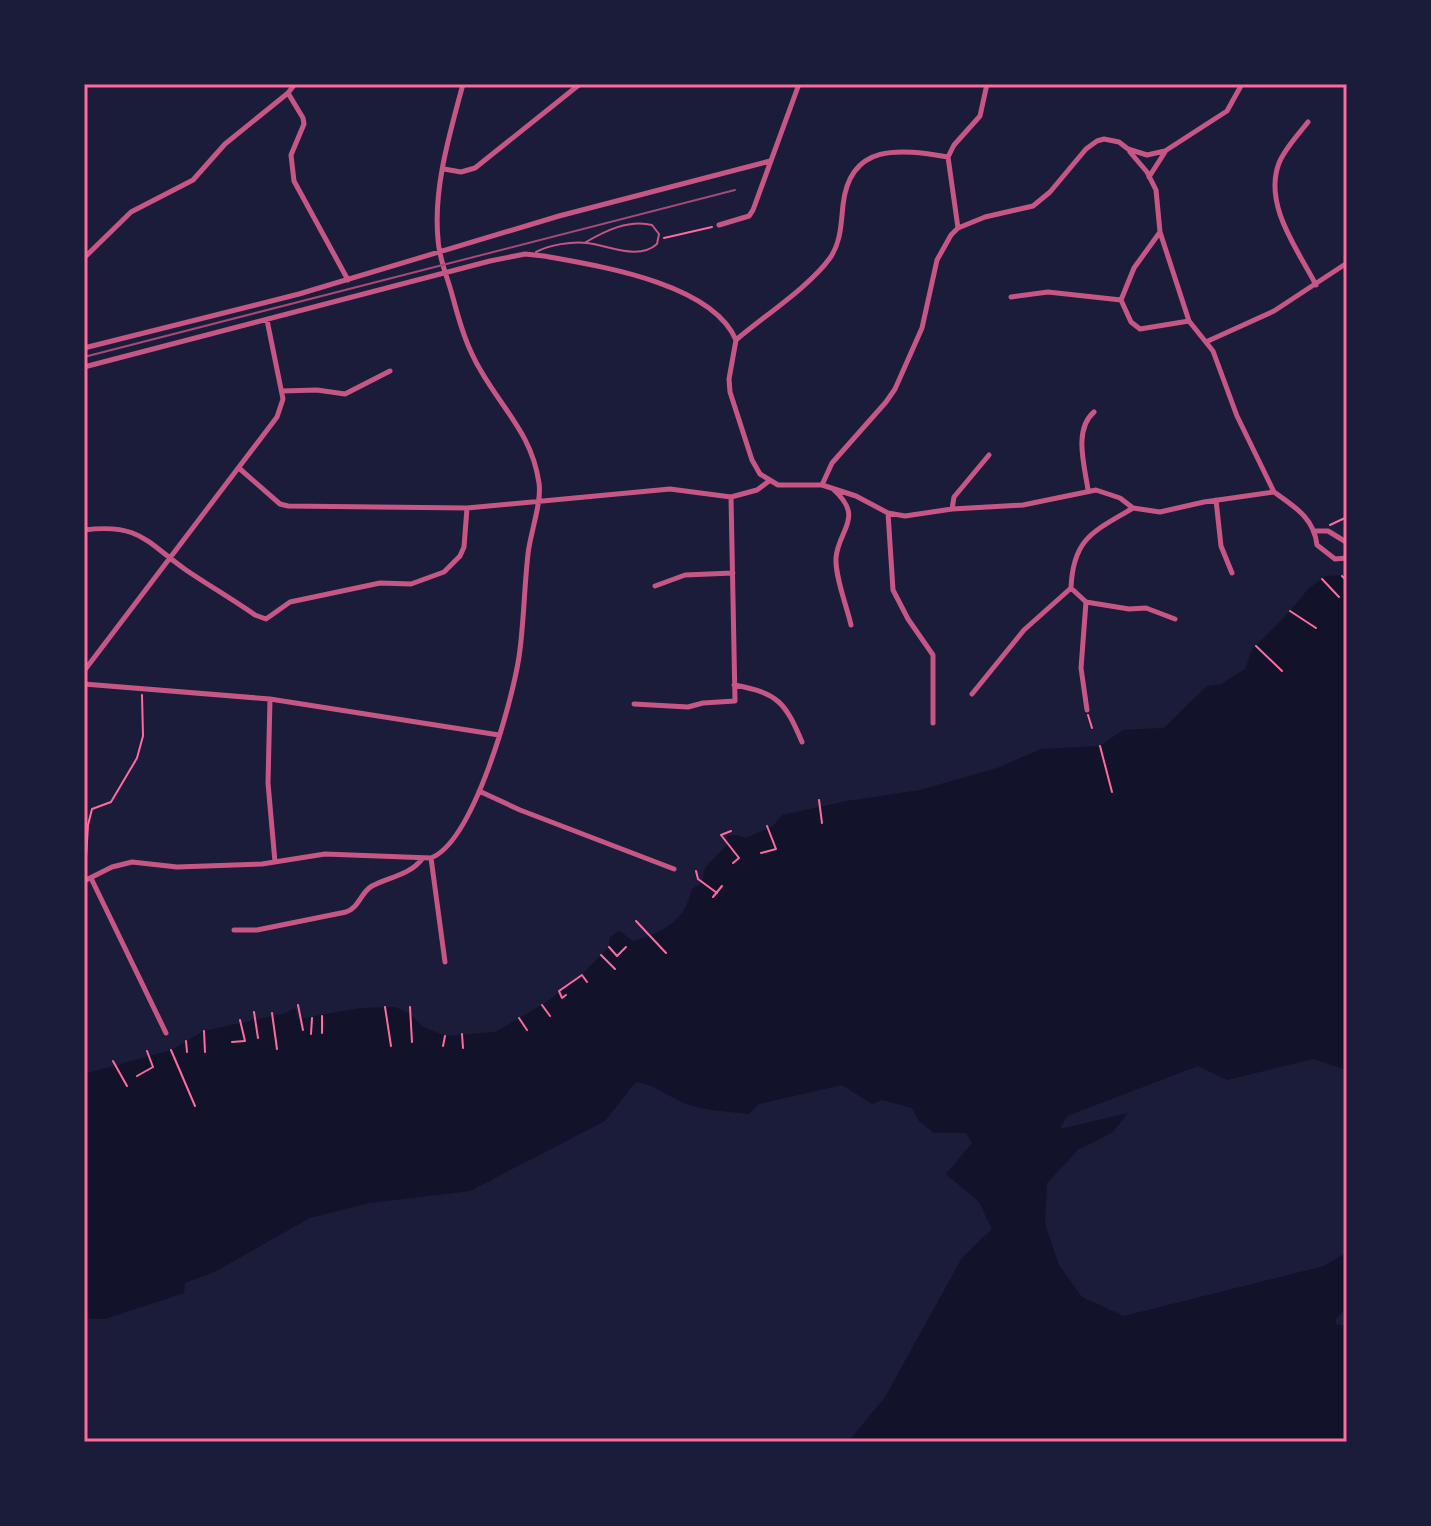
<svg xmlns="http://www.w3.org/2000/svg" width="1431" height="1526" viewBox="0 0 1431 1526" font-family="'PT Sans',sans-serif">
<style>
.water{fill:#12122b}
.lines{fill:none;stroke-linecap:round;stroke-linejoin:round}
.path{stroke:#ff6b9d;stroke-width:2}
.service{stroke:#c65784;stroke-width:2}
.minor{stroke:#c65784;stroke-width:5}
.rail{stroke:#a44b75;stroke-width:2}
.neatline{fill:none;stroke:#ff6b9d;stroke-width:3}
</style>
<rect width="100%" height="100%" fill="#1b1b3a"/>
<!-- water -->
<path class="water" d="M1347,575V1070L1313,1059L1227,1080L1198,1066L1067,1116L1060,1129L1128,1113L1113,1132L1078,1150L1047,1183L1045,1224L1059,1265L1082,1297L1124,1316L1324,1266L1347,1252V1308L1335,1320L1336,1324L1347,1326V1442H848L885,1397L962,1258L992,1229L979,1202L946,1174L972,1143L966,1133H934L918,1120L912,1108L882,1100L872,1104L842,1085L759,1104L749,1114C727,1111 704,1111 684,1103C667,1096 654,1084 636,1082L605,1121L470,1191L369,1203L310,1218L216,1271L185,1283L184,1293L105,1319L84,1318V1074L171,1050L204,1031L286,1013L295,1008L298,1019L361,1008L395,1007L410,1014L422,1026L445,1036L495,1032L542,1005L582,975L609,947V938L619,931L633,941C663,933 685,921 692,889L702,883L705,868L728,844L727,836L736,835L746,838L773,826L782,815L847,801L920,790L997,768L1041,749L1100,746L1123,730L1164,728L1207,686L1221,684L1245,669L1252,650L1290,611L1309,588L1326,576Z"/>
<g class="lines">
<!-- path -->
<path class="path" d="M664,238L712,227
M1330,525L1347,517
M1342,576L1347,581
M1322,579L1339,597
M1290,611L1316,628
M1256,646L1282,671
M1088,715L1092,728
M1100,746L1112,792
M819,800L822,823
M731,831L721,835L739,858L733,863
M761,853L776,849L767,826
M696,871L698,879L717,893
M85,875L88,825L92,809L111,802L137,758L143,736L142,695
M713,897L722,886
M636,921L666,953
M609,947L617,956L626,947
M601,955L615,969
M566,995L562,998L559,991L582,975L587,982
M298,1005L303,1030
M542,1005L550,1016
M385,1007L391,1046
M410,1007L412,1042
M254,1012L258,1038
M272,1013L277,1049
M322,1016V1033
M519,1018L527,1030
M204,1031L205,1052
M311,1034L312,1018
M462,1034L463,1048
M186,1041L187,1052
M232,1042L245,1041L240,1020
M443,1046L445,1036
M171,1050L195,1106
M113,1061L127,1086
M137,1076L153,1067L147,1051"/>
<!-- service -->
<path class="service" d="M536,252C549,245 572,241 587,243C608,245 638,261 657,244L659,234L652,225C629,219 605,231 586,242"/>
<!-- minor -->
<path class="minor" d="M288,93L303,118L304,124L291,155L294,181L348,280
M1308,122C1298,135 1285,148 1279,163C1263,205 1298,250 1316,285
M1130,152L1147,172L1156,190L1160,232L1189,321L1213,351L1237,416L1274,492
M444,169L461,172L475,168L580,84
M1149,177L1165,152
M719,225L749,216L753,210L799,84
M958,228L948,157L954,145L980,116L987,84
M1160,232L1134,268L1121,300L1131,322L1140,329L1189,321
M84,258L131,212L193,180L225,144L288,93L295,84
M1011,297L1048,292L1121,300
M736,340C764,316 809,287 830,258C841,242 841,224 843,205C850,142 900,149 948,157
M1208,341L1274,311L1347,263
M84,348L299,294L559,216L770,161
M84,367L490,261L525,254L544,256C599,266 712,283 736,340L729,379L730,392L752,460L760,474L778,485H822L856,496L888,513L905,516L952,509L1023,505L1096,490L1120,498L1133,508L1160,512L1204,502L1274,492C1295,507 1314,518 1317,545L1335,559L1347,558
M282,391L317,390L345,394L390,371
M240,469L280,504L288,506L467,508L670,489L731,497L757,490L769,481
M822,485L832,463L886,402L895,389L922,328L937,260L951,235L958,228L985,217L1033,206L1050,192L1086,149L1097,141L1104,139L1119,142L1128,149L1147,155L1165,151L1227,111L1242,84
M834,490C865,518 838,530 836,558C835,577 847,607 851,625
M1088,490C1085,467 1073,430 1094,412
M1216,500L1221,546L1232,573
M952,509L954,497L989,455
M888,513L893,590L908,619L933,655V723
M84,530C140,523 146,542 186,570C208,585 232,599 255,615L266,619L290,602L380,583L411,584L444,572L460,556L464,547L467,508
M1316,531H1328L1346,542L1347,548
M655,586L685,575L733,573
M1086,602L1129,609L1146,608L1175,619
M84,671L277,417L283,399L267,320
M84,684L270,699L499,735
M734,685C778,693 785,702 802,742
M972,694L1024,630L1071,588
M270,699L268,783L275,862
M634,704L688,707L703,703L735,701L731,497
M1087,710L1081,668L1086,602L1071,588C1073,537 1095,531 1133,508
M479,791L520,810L674,869
M431,858L445,962
M91,878L166,1033
M84,881L112,867L132,862L177,867L262,864L325,854L431,858C474,841 512,702 519,657C524,623 524,589 528,554C530,534 542,502 539,483C532,435 504,411 481,371C467,348 460,324 453,298C448,278 439,260 438,239C433,188 450,133 463,84
M234,930H257L346,912C360,907 360,893 372,886C389,877 410,875 422,859"/>
<!-- rail -->
<path class="rail" d="M84,357L735,190"/>
</g>
<!-- border -->
<rect width="1431" height="1526" fill="none" stroke="#1b1b3a" stroke-width="172"/>
<rect x="86" y="86" width="1259" height="1354" class="neatline"/>
</svg>
